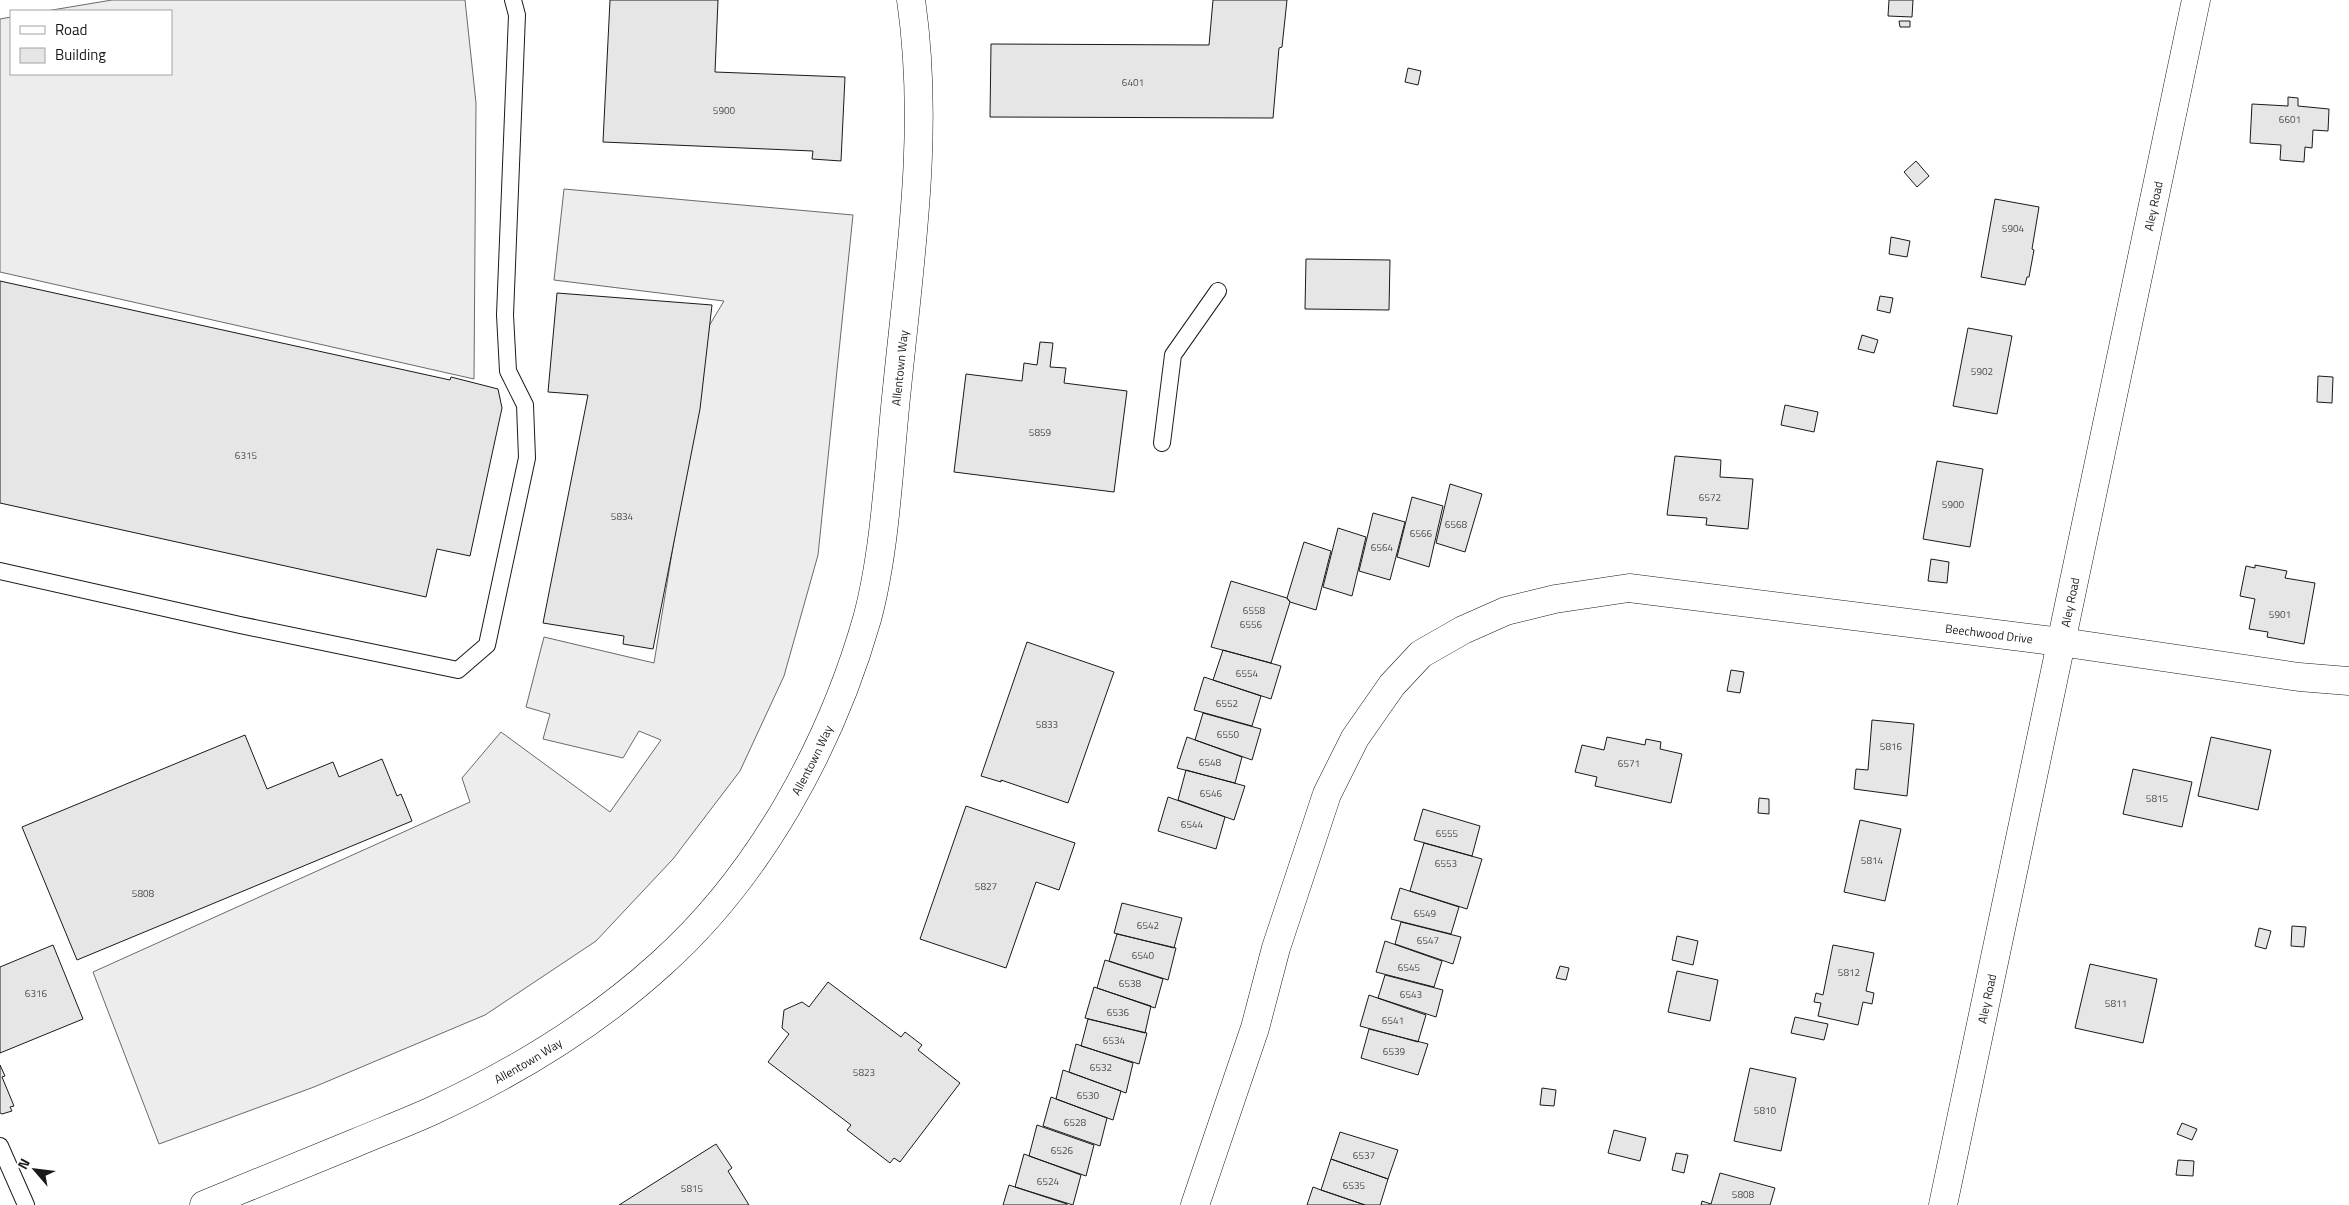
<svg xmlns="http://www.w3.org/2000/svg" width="2349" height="1205" viewBox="0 0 2349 1205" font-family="'Titillium Web',sans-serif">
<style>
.parking{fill:#ededed;stroke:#6a6a6a}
.building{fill:#e6e6e6;stroke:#1a1a1a}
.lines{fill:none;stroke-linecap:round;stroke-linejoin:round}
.service-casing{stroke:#1a1a1a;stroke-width:18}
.minor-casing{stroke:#1a1a1a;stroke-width:29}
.tertiary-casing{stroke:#1a1a1a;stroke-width:29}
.service{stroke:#fff;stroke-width:16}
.minor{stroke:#fff;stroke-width:28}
.tertiary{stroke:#fff;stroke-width:28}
.labels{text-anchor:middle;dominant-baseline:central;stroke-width:4;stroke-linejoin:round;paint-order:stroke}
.number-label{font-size:10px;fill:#4d4d4d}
.street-label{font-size:12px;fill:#1a1a1a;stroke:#fff}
</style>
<rect width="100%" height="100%" fill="#fff"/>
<!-- parking -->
<path class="parking" d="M112,0H465L476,103L474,379L0,272V19L11,17V74H171V11H46Z
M564,189L853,215L818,555L784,676L740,771L673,859L596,941L485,1015L314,1087L159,1144L93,972L470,802L462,778L501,732L610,812L661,740L639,731L623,758L543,739L550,714L526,707L544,637L654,663L709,326L724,301L554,280Z"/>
<!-- building -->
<path class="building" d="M610,0H718L715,72L845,77L841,161L812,159L813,151L603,142Z
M1213,0H1287L1282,47L1279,48L1273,118L990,117L991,44L1209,45Z
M1889,0H1913L1912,17L1888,16Z
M1899,21H1910V27H1900Z
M1408,68L1421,71L1418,85L1405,82Z
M2288,97L2298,98V106L2329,109L2328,131L2313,130L2312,148L2305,147L2304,162L2280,160L2281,145L2250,143L2252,104L2288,106Z
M1916,161L1929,176L1917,187L1904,172Z
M1995,199L2039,207L2032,249L2034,250L2029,277H2027L2025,285L1981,277Z
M1891,237L1910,241L1907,257L1889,254Z
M1306,259L1390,260L1389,310L1305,309Z
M0,281L450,380L451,377L498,389L502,408L470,556L437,549L426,597L0,503Z
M557,293L712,305L700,409L653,649L623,644L624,636L543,623L588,395L548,392Z
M1880,296L1893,298L1890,313L1877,310Z
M1968,328L2012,336L1997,414L1953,406Z
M1862,335L1878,340L1874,353L1858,349Z
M1040,342L1053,343L1050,367L1066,368L1064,383L1127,391L1114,492L954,472L966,374L1022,381L1024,363L1037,365Z
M2318,376L2333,377L2332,403L2317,402Z
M1785,405L1818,412L1814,432L1781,425Z
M1675,456L1721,460L1720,477L1753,479L1748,529L1706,525L1707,518L1667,515Z
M1937,461L1983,469L1970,547L1923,539Z
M1450,484L1482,494L1465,552L1436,543Z
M1412,497L1443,506L1429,567L1397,557Z
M1373,513L1405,522L1390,580L1359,571Z
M1338,528L1366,537L1352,596L1323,587Z
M1304,542L1331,551L1316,610L1290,602L1287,598Z
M1931,559L1949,562L1947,583L1928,581Z
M2255,565L2287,571L2285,578L2315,583L2304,644L2267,637L2268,632L2249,629L2255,599L2240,596L2246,566L2255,568Z
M1231,581L1287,598L1290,602L1271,663L1211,647Z
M1027,642L1114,672L1068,803L1001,780V782L981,776Z
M1223,650L1281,666L1271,699L1213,680Z
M1731,670L1744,672L1740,693L1727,691Z
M1204,677L1261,696L1252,726L1194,710Z
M1203,713L1261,729L1252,760L1195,740Z
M1872,720L1914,724L1907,796L1854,789L1856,769L1868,770Z
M245,735L267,789L333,762L339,777L382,759L397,796L401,794L412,821L77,960L22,827Z
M1187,737L1242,757L1235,783L1177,768Z
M1607,737L1645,745L1646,739L1661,742L1660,749L1682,754L1671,803L1595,786L1597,777L1575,772L1582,745L1604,750Z
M2211,737L2271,750L2258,810L2198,796Z
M2133,769L2192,782L2182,827L2123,814Z
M1186,770L1245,786L1234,820L1178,800Z
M1168,797L1225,817L1216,849L1158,831Z
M1759,798L1769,799V814L1758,813Z
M966,806L1075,843L1059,890L1036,882L1006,968L920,939Z
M1423,809L1480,826L1472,856L1414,840Z
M1860,820L1901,829L1885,901L1844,892Z
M1424,843L1482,859L1467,909L1410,891Z
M1400,888L1459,907L1451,934L1391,919Z
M1122,903L1182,918L1174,948L1114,933Z
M1401,922L1461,937L1453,964L1395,944Z
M2292,926L2306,927L2304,947L2291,946Z
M2259,928L2271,931L2266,949L2255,946Z
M1117,934L1176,948L1168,980L1109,961Z
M1677,936L1698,941L1693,965L1672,960Z
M1385,941L1442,961L1434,987L1376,972Z
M53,945L83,1019L0,1053V967Z
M1833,945L1874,953L1866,991L1874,993L1872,1004L1863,1002L1858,1025L1818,1016L1821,1003L1814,1002L1816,993L1823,995Z
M1105,960L1163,979L1155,1008L1097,988Z
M2090,964L2157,979L2143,1043L2075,1028Z
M1560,966L1569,968L1566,980L1556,978Z
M1677,971L1718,980L1710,1021L1668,1012Z
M1385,975L1443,990L1436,1017L1378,998Z
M828,982L901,1037L905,1032L922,1045L918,1050L960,1083L900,1162L894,1158L890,1163L847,1130L851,1125L768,1062L789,1034L782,1028L784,1010L802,1002L809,1007Z
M1094,987L1151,1006L1145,1033L1085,1018Z
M1369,995L1426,1015L1418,1042L1360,1026Z
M1795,1017L1828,1024L1824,1040L1791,1033Z
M1088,1019L1147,1033L1139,1064L1081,1046Z
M1369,1029L1428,1044L1418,1075L1361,1058Z
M1076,1044L1133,1063L1126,1093L1069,1072Z
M0,1065L5,1076L2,1077L14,1106L10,1107L12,1111L2,1114L0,1113Z
M1750,1068L1796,1078L1781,1151L1734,1141Z
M1063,1070L1121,1091L1113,1120L1056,1099Z
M1542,1088L1556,1090L1554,1106L1540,1105Z
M1051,1097L1107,1118L1100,1146L1043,1126Z
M2182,1123L2197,1129L2192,1140L2177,1134Z
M1037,1125L1094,1145L1086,1176L1029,1156Z
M1614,1130L1646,1138L1640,1161L1608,1153Z
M1340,1132L1398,1150L1388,1179L1331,1159Z
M716,1144L732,1168L728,1171L749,1205H619Z
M1676,1153L1688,1155L1684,1173L1672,1170Z
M1024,1154L1081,1175L1073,1205L1015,1187Z
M1331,1159L1388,1179L1380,1205H1365L1321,1190Z
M2178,1160L2194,1161L2193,1176L2176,1175Z
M1720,1173L1775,1188L1770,1205H1701L1702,1201L1711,1204Z
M1009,1185L1067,1204V1205H1003Z
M1313,1187L1321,1190L1365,1205H1307Z"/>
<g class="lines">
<defs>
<path id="service" d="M1162,443L1173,355L1218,291
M0,571L240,625L458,670L487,645L527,458L525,405L508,371L505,315L517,15L513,0
M0,1146L26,1205"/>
<g id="minor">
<path id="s1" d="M1195,1205L1255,1028L1276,948L1327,794L1355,738L1392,685L1421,654L1463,630L1506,611L1555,599L1629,588L2061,642L2299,677L2349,681"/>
<path id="s2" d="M1943,1205L2196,0"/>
</g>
<g id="tertiary">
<path id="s3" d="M204,1205C254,1184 304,1164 355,1143C381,1132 408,1122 434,1110C516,1072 595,1024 662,963C760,875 831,745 867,619C886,549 889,461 897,388C910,259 930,129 911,0"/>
</g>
</defs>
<!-- service casing -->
<use href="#service" class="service-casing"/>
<!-- minor casing -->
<use href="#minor" class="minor-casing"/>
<!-- tertiary casing -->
<use href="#tertiary" class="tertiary-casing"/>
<!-- service -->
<use href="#service" class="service"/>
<!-- minor -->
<use href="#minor" class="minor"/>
<!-- tertiary -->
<use href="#tertiary" class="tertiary"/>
</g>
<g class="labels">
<!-- number labels -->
<g class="number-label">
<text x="1133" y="82">6401</text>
<text x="724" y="110">5900</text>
<text x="2290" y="119">6601</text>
<text x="2013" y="228">5904</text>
<text x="1982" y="371">5902</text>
<text x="1040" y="432">5859</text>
<text x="246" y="455">6315</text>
<text x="1710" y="497">6572</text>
<text x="1953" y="504">5900</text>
<text x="622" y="516">5834</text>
<text x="1456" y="524">6568</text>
<text x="1421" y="533">6566</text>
<text x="1382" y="547">6564</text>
<text x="1254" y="610">6558</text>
<text x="2280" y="614">5901</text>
<text x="1251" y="624">6556</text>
<text x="1247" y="673">6554</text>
<text x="1227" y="703">6552</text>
<text x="1047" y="724">5833</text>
<text x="1228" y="734">6550</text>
<text x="1891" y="746">5816</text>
<text x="1210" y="762">6548</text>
<text x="1629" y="763">6571</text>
<text x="1211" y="793">6546</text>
<text x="2157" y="798">5815</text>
<text x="1192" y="824">6544</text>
<text x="1447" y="833">6555</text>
<text x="1872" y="860">5814</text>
<text x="1446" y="863">6553</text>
<text x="986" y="886">5827</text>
<text x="143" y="893">5808</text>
<text x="1425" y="913">6549</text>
<text x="1148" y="925">6542</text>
<text x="1428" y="940">6547</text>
<text x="1143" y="955">6540</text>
<text x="1409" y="967">6545</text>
<text x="1849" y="972">5812</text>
<text x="1130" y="983">6538</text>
<text x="36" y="993">6316</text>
<text x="1411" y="994">6543</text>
<text x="2116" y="1003">5811</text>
<text x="1118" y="1012">6536</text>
<text x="1393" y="1020">6541</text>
<text x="1114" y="1040">6534</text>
<text x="1394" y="1051">6539</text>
<text x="1101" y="1067">6532</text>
<text x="864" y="1072">5823</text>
<text x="1088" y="1095">6530</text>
<text x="1765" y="1110">5810</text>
<text x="1075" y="1122">6528</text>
<text x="1062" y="1150">6526</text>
<text x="1364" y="1155">6537</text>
<text x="1048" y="1181">6524</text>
<text x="1354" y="1185">6535</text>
<text x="692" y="1188">5815</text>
<text x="1743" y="1194">5808</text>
</g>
<!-- street labels -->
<g class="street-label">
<text stroke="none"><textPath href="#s2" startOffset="1021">Aley Road</textPath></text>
<text stroke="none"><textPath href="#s3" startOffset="1180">Allentown Way</textPath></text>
<text stroke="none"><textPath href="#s2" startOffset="616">Aley Road</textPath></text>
<text stroke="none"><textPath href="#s1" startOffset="1185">Beechwood Drive</textPath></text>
<text stroke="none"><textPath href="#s3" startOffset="775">Allentown Way</textPath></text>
<text stroke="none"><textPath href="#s2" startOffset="211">Aley Road</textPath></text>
<text stroke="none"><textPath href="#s3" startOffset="355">Allentown Way</textPath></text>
</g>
</g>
<!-- legend -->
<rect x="10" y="10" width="162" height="65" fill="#ffffff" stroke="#a3a3a3"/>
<rect x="20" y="26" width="25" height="8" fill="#ffffff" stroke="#a3a3a3"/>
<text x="55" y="35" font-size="15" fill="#1a1a1a">Road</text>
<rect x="20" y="48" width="25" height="15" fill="#e6e6e6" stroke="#a3a3a3"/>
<text x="55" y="60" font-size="15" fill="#1a1a1a">Building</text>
<!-- north arrow -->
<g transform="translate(35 1170) rotate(298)" stroke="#ffffff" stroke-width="4" paint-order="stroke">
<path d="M0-4L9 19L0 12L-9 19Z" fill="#1a1a1a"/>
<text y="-8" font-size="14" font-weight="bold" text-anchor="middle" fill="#1a1a1a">N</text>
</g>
</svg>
